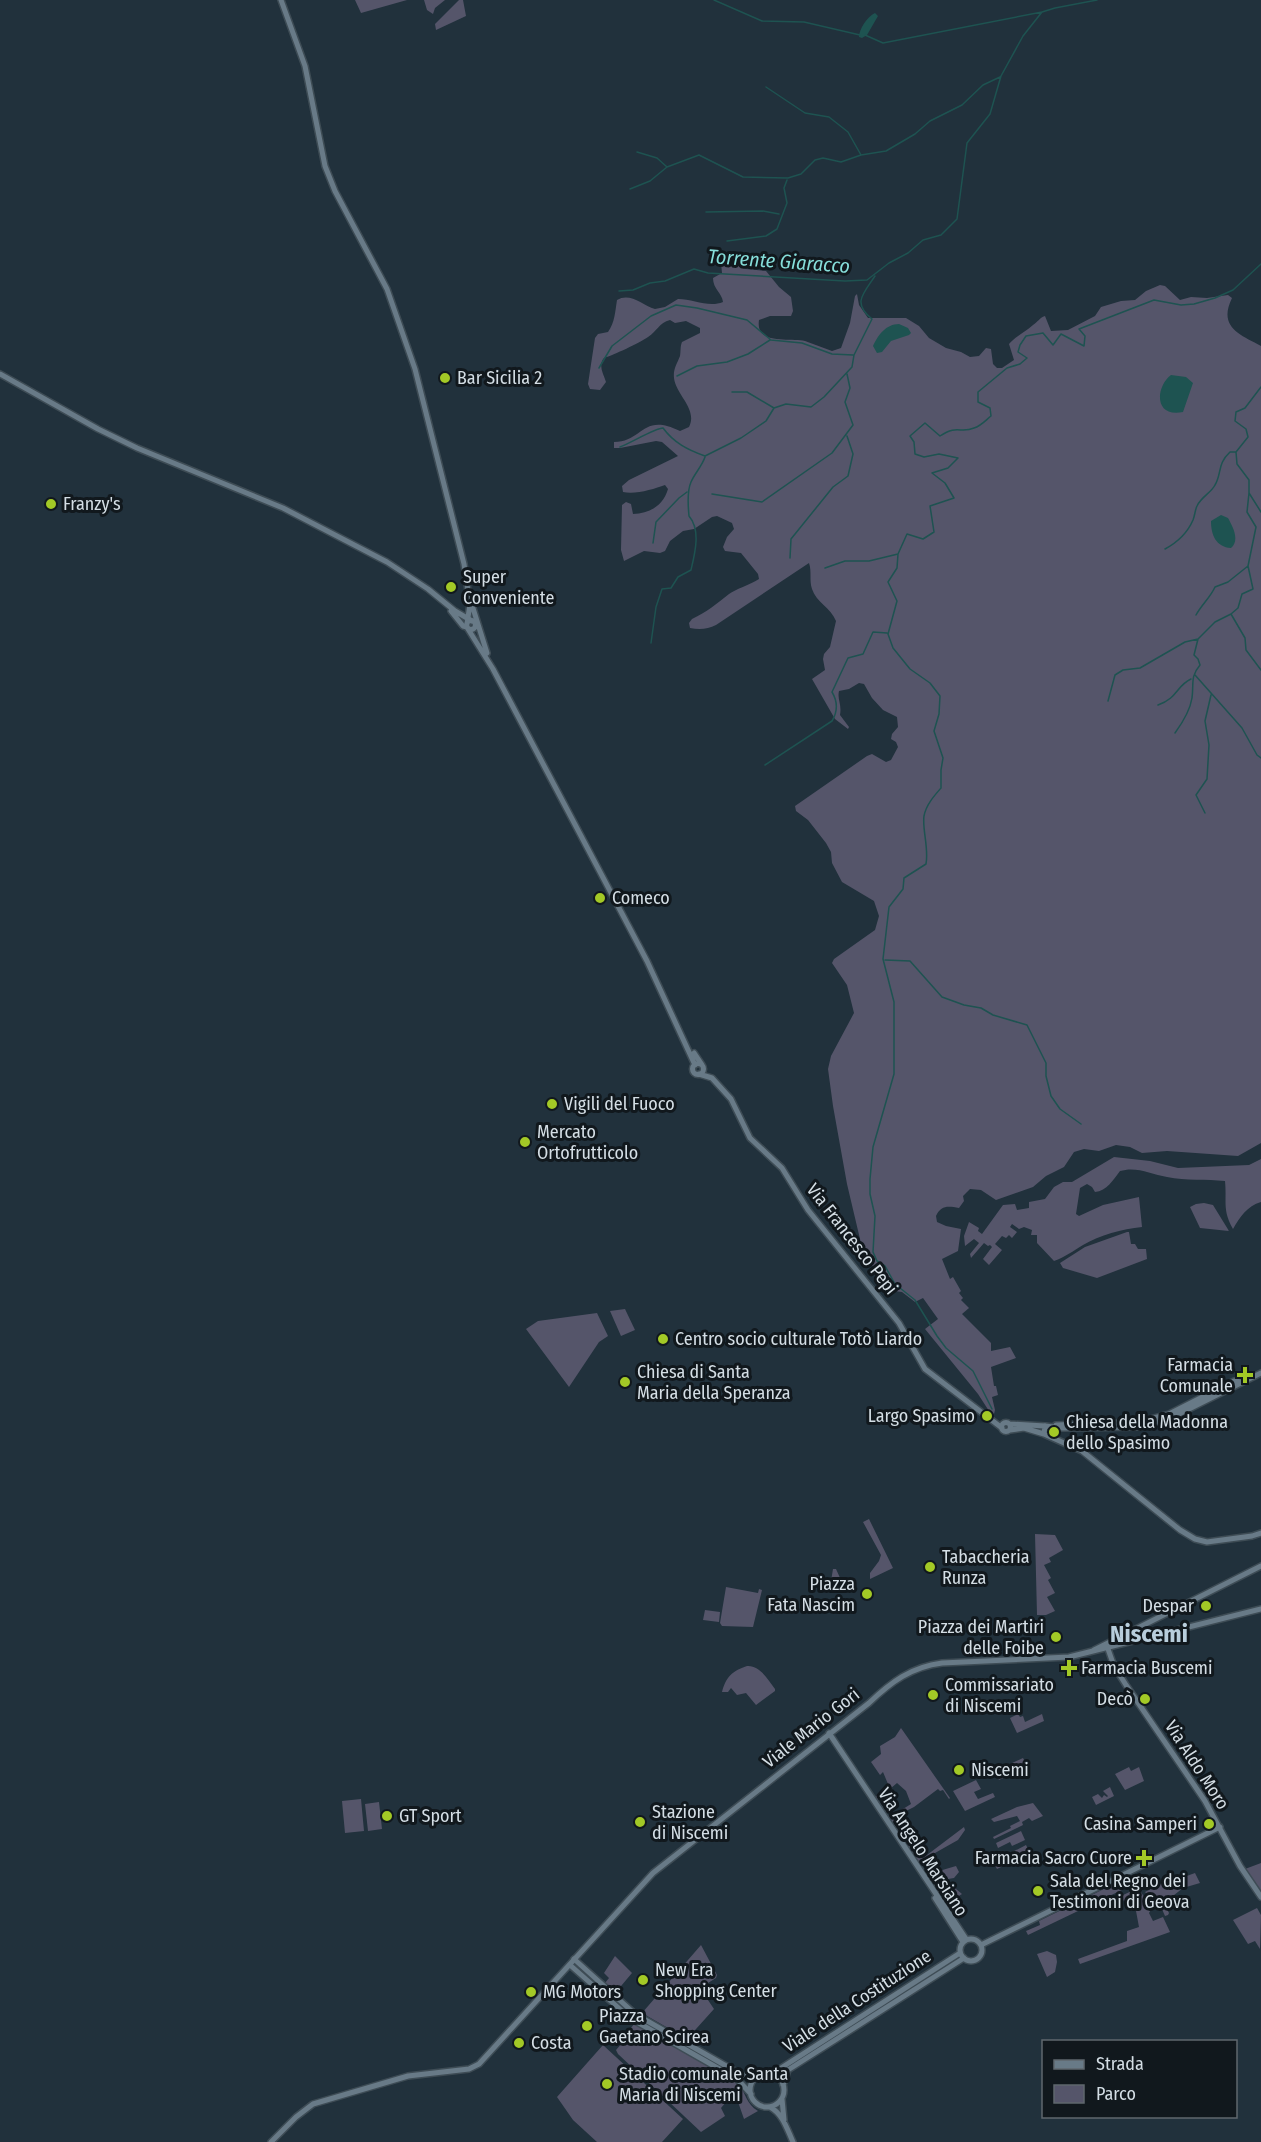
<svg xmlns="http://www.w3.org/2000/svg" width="1261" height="2142" viewBox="0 0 1261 2142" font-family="'Fira Sans Condensed',sans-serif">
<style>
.green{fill:#55556a}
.water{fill:#1e5351}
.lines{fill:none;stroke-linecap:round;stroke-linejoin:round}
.stream{stroke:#1e5351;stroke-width:1.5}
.tertiary-casing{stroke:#3e4c55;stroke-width:8}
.secondary-casing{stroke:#3e4c55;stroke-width:8}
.tertiary{stroke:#687a87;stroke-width:5}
.secondary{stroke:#687a87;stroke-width:5}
.poi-dot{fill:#a3c926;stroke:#11181d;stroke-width:2}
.labels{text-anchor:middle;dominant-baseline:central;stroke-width:6;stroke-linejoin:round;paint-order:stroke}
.poi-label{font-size:18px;fill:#d4dee5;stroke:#11181d;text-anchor:start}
.street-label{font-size:18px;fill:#d4dee5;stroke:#11181d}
.water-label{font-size:20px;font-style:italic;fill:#86deda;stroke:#11181d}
.district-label{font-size:24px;font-weight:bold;fill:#b8cddb;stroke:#11181d}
</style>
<rect width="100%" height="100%" fill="#21313c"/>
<!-- green -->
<path class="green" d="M355,0H407L361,13Z
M424,0H445L435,8L433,14L427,10Z
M459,0H463L466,16L436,30L435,24Z
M725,260L746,269L766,271L779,287L791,297L793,311L791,316H770L759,320C755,346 791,337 805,341C814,344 823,348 832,351L841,348L850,323L855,296L857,294L859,305L868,318H906L919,326L929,338L946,348L961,352L970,357L979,356L986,348L991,349L993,364L997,368H1002L1014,360L1009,344C1016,336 1025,332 1033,325C1038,322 1039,318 1045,316L1051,331L1068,330L1095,316L1101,307L1121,301L1135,300L1146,291L1160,285L1165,286L1180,300L1191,297L1207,298L1228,295L1232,298C1218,327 1239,334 1261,346V1143L1238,1156L1167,1151L1142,1153L1130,1147L1116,1145L1099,1151L1084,1149L1074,1152L1064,1167L1046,1176L1033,1187L996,1200L981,1190L970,1189L963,1196L964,1201L959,1208C948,1206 941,1205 936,1216L937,1222L946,1226L961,1229L958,1251L942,1259L950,1279L953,1277L961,1291L959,1293L963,1298L961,1300L969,1308L962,1314L991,1343V1351L1010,1347L1016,1358L991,1367L994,1386H996L998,1395L992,1397L995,1410L994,1414L989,1411L978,1394L925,1329L938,1319L923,1298L915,1302L902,1292L894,1291L864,1256L847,1184L833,1106L828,1069L831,1056L854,1013L847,985L832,963L834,959L875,930L879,916L874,901L842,882L832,863L831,852L826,843L808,820L796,811L795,806L867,756L872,754L886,762L891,760L898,747L896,742L891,739L892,734L898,727L897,717L883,710L872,698L864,684L859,683L849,689L839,691C837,699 842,704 840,715L849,727L848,729L835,719L812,679L825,670L823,659L824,654L830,647L836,621C831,608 816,602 812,589C809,580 812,572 809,563L716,625C708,629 700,630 690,628L689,623L692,619C707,612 716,604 729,594C734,590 751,584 759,579L758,574L741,553L725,551L723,547L727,537L734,529L732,523L717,516L712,517L694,529L683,531L670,541L665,551L660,553L644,551L624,561L621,550L622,505L626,502L631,504L633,514C650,513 663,506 668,489L665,485C654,489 635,495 623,492L622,486L629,480L678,456L662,442L656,441L620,448H614V442C643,442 642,412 680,431L689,427C698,409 676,395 674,378C673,369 677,364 680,356C681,350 680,347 682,342L700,333V328L686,321L675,323L670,320C659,323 657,331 648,337C639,343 614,355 604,358C598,365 603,373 606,382L600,390L590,389L588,384L595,338L598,334L608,332C615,322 615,312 617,300C630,292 642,305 655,309L665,307L678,299C693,299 709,308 723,302C722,293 713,289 713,278L722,273L721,263Z
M1114,1157L1150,1161L1178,1168L1249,1165L1261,1159V1202C1247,1206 1240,1217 1233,1229C1222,1210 1227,1202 1225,1181C1206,1179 1186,1181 1167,1177C1151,1174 1136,1166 1120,1171C1113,1180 1107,1191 1095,1192L1092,1187L1087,1184L1080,1188L1076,1214L1079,1216L1103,1205L1139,1197L1142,1227C1122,1229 1100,1235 1083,1245C1073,1251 1065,1257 1054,1261L1037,1243V1235H1031L1032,1230L1024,1227L1019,1229L1012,1224L1010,1227L1017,1232L1012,1238L1009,1235L1006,1238L1002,1236L995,1244L1002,1250L989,1265L983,1259L992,1247L990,1245L988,1246L984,1243L971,1258L970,1254L979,1243L974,1239L965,1246L964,1236L969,1222L979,1228L978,1231L982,1234L1003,1205L1015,1204L1017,1210L1029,1208V1202L1045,1199L1054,1187L1063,1182H1072Z
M1204,1203L1213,1205L1229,1231L1200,1228L1190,1207L1196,1204Z
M1127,1232H1129L1131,1244H1135L1138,1249H1146L1147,1259L1097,1278L1063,1268L1060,1263L1085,1247Z
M625,1309L635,1330L621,1336L610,1311Z
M597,1313L608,1336L599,1342L569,1387L526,1329L538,1321Z
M869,1519L893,1568L870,1579V1573L879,1561L881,1555L863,1522Z
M1035,1534L1055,1535L1063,1550L1049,1558L1051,1562L1044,1565L1051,1578L1048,1580L1055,1593L1047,1597L1055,1611L1046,1615H1037Z
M833,1569H836L846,1591L830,1587Z
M726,1587L758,1593L759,1589L762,1590L753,1627L722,1626L720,1623Z
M705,1610L720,1612L719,1622L703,1620Z
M747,1666C760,1665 768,1680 775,1689V1691L756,1705L746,1693L737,1695L731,1688L728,1692H722C726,1677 732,1671 747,1666Z
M1018,1714L1020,1717L1023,1716L1025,1722L1042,1714L1044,1721L1017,1733L1010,1718Z
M901,1728L950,1798L949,1799L943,1790L940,1791L938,1789L914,1807L894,1817L896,1821L892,1822L890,1817L911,1804L906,1791L897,1783L877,1800L875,1797L884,1790L888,1784L883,1772L880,1775L871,1762L881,1754L880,1746L895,1737Z
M1023,1758L1027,1766L1026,1767L1024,1763L1014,1767L1016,1772L999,1780L995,1771Z
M1129,1767L1131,1771L1139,1767L1144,1781L1125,1790L1115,1774Z
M976,1780L981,1789L974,1792L978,1799L993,1793L995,1797L965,1811L953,1791Z
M1110,1787L1114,1796L1096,1805L1092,1797L1098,1794L1102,1798L1104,1795L1107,1797L1108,1796L1103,1791Z
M361,1799L364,1831L345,1833L342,1801Z
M379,1802L382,1829L368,1831L365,1804Z
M1033,1803L1043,1816L1032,1821L1029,1818L1022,1822L1023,1825L994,1839L993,1837L1011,1828L1010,1826L1020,1821L1017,1816L994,1822L991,1819L1017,1807Z
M964,1827L965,1830L958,1840L919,1862L906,1843L910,1841L920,1857L923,1858Z
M1021,1831L1025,1840L1012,1846L1010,1842L998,1848L996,1843Z
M1026,1845L1030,1853L997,1869L993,1862Z
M1261,1863V1891L1245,1869Z
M956,1866L959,1872L954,1878L948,1879L936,1874L939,1871Z
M1195,1873L1200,1883L1183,1888L1164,1903L1169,1913L1168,1915L1165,1916L1158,1900L1151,1899L1145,1892L1178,1875L1184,1877Z
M930,1879L949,1883L962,1894L946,1904Z
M1122,1880L1126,1888L1028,1935L1026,1931L1040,1925L1039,1921Z
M1138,1888L1152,1908L1149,1913L1153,1921L1163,1917L1170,1932L1080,1964L1078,1959L1127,1941V1931L1139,1927L1136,1911L1128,1909L1121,1896Z
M1257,1908L1261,1915L1260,1949L1255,1941L1248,1944L1233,1920Z
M701,1945L717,1975L716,1978L700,1988L714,2009L687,2039L642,2013Z
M1047,1951L1056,1955L1057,1962L1055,1972L1047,1977L1037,1954Z
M615,1956L632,1973L616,1992L605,1983L609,1978L604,1973Z
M634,2024L738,2083C746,2093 746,2104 758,2111L744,2119L737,2099L731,2096L721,2108L725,2116L701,2132L618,2054L616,2050L631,2033V2028Z
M603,2045L683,2119L662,2142H597L573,2120L557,2097Z"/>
<!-- water -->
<path class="water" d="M875,13L878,16L867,35L862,38L859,37C859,29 867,17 875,13Z
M899,324L908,328L911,333L909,335L891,341L882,352L877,353L873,346C878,335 886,324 899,324Z
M1171,375L1186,377L1193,383L1183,412C1153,418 1156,386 1171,375Z
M1221,515L1228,518C1233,527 1240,540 1231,548C1216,547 1211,535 1211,521Z"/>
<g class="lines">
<!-- stream -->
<path class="stream" d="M714,0L762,21L804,22L860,35
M865,35L883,43L1042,12
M766,87L805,113L829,117L848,132L861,155
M637,152L657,158L667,167
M630,189L650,181L667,167L699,155L743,177L788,178L801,174L815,160L823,158L841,162L861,155L886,151L915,134L930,121L962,105L983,85L1000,77
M706,212L763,211L779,214
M727,241L766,236L777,229L787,203L784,188L787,180
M619,291L633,290L650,283L665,281L694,269L708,273L845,281L867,280L889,263L908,253L923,240L941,235L957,219L967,143L990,114L1001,76L1023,36L1042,12L1055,8L1097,0
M599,368L612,346L651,316L676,305L697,308L747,320L771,340L802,343L832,354L853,355
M677,376L697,366L727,362L748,354L770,340
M1261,387L1245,408L1236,412L1235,421L1246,429L1248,437L1236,452L1237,464L1249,480V493L1261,512
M732,392H747L774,408
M620,447C631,443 655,428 663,428C674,443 688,450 705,456L741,438L766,421L774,408L786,404L811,407L824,397L852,367L854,355L872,319C852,303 863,294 875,276
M712,494L762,502L832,453L853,425L845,402L850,388L847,374
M653,543L656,522L679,498L687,492
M1165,549C1178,542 1187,534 1193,520C1195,515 1195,510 1197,506C1201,497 1211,493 1215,485C1222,473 1217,464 1230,452H1236
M790,558L791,539L833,487L848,476L853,454L847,436
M825,568L845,561H869L898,554
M1231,614L1245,638L1246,650L1261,670
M1196,615C1202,604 1210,598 1215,587L1228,582L1248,566
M651,643L656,607L662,589L671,588L678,577L691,570C695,553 701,530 689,516C688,506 687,491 691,482C695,473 702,466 705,457
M1195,675L1242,728L1257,755L1261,758
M1108,701L1115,675L1123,670L1140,668L1185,642L1198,639
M1158,705C1178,698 1176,686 1191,679
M1175,733C1183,722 1190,711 1192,698C1194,683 1190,677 1200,665L1198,659L1194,655L1198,639L1215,622L1231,614L1238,608L1242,594L1253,589L1248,566L1256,527L1247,512L1249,493
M765,765L832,721C838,711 838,702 832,692L848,658L863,654L873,632L887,633
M1205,813L1196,795L1207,779L1209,745L1205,721L1211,695
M885,960L910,961L942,997L964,1005L981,1008L993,1015L1027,1025L1046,1063V1076L1051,1096L1060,1109L1081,1124
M992,1409L973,1371L946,1348L937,1336L915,1300L895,1284L885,1266L877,1261L873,1252L875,1216L870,1194V1179L873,1147L894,1074V1002L883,959L889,907L903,889L904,878L926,864C929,848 922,829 924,816C926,805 934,796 941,788V770L943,758L934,731L939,714L940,696L930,683L910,669L893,648L888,634L897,601L888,582L897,568L898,554L907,534L923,539L934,532L930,506L954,498L945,483L932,473L948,468L958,458L939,454L924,457L915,454L914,442L910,436L925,423L940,436C958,424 960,434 974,428C981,426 986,420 991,416L990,408L978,402V392L1007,368L1020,364L1027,358L1018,352L1020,345L1026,336L1043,333L1053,345L1061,334L1084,346L1085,336L1079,329L1154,300L1181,305L1194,304L1215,298L1233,290L1261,264"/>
<defs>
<path id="tertiary" d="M0,374L98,429L137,448L283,508L387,562L428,589L455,611L472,621
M451,611L463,626L467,627
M1056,1425L1139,1422L1169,1414L1234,1381L1242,1382
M1045,1426L1063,1428L1140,1427L1171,1418L1261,1373
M1108,1649L1114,1666L1126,1685L1205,1801L1240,1866L1261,1897
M829,1733L966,1939
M935,1898L963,1942
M960 1950a11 11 0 1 1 22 0a11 11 0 1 1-22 0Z
M981,1945L1220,1827
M574,1959L635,2014L742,2075L750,2078L757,2077
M570,1965L630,2018L737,2079L751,2094
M750 2090a17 17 0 1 1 34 0a17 17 0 1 1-34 0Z
M769,2074L778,2070L960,1953
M783,2085L788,2070L964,1958
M782,2099L784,2120
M770,2107C783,2114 787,2129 793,2142"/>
<path id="secondary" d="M281,0L305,66L325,166L335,191L387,289L415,369L464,564L470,604L467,624
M472,605L487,653
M466.5 625a4.5 4.5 0 1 1 9 0a4.5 4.5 0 1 1-9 0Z
M468,629L493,669L647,961L695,1065
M694,1053L702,1065
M692.5 1069a5.5 5.5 0 1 1 11 0a5.5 5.5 0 1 1-11 0Z
M699,1074L712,1078L731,1099L750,1138L782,1168L808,1210L899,1323L925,1369L1002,1428
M1001.5 1427a4.5 4.5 0 1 1 9 0a4.5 4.5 0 1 1-9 0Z
M1010,1424L1045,1426L1044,1434L1024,1428L1010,1430
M1044,1434L1082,1451L1180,1530L1195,1539L1207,1542L1252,1536L1261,1533
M1094,1650L1261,1566
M271,2142L296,2117L313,2104L408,2076L469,2069L479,2064L653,1873L869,1703C891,1682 911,1667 942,1663L1069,1657L1261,1609"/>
</defs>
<!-- tertiary casing -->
<use href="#tertiary" class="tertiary-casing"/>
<!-- secondary casing -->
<use href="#secondary" class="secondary-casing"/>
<!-- tertiary -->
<use href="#tertiary" class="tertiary"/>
<!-- secondary -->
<use href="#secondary" class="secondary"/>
</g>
<!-- markers -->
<g class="poi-dot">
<circle cx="445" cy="378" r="6"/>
<circle cx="51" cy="504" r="6"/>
<circle cx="451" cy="587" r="6"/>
<circle cx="600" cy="898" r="6"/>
<circle cx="552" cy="1104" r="6"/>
<circle cx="525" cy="1142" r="6"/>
<circle cx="663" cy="1339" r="6"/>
<path d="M1242 1366h6v6h6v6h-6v6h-6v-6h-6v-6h6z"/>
<circle cx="625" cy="1382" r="6"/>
<circle cx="987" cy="1416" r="6"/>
<circle cx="1054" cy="1432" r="6"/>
<circle cx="930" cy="1567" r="6"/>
<circle cx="867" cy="1594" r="6"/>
<circle cx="1206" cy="1606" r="6"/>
<circle cx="1056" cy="1637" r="6"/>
<path d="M1066 1659h6v6h6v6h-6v6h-6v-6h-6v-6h6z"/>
<circle cx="933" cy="1695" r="6"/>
<circle cx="1145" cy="1699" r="6"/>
<circle cx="959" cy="1770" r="6"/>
<circle cx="387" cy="1816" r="6"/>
<circle cx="640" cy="1822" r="6"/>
<circle cx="1209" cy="1824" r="6"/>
<path d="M1141 1849h6v6h6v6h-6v6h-6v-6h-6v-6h6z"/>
<circle cx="1038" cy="1891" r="6"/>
<circle cx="643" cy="1980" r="6"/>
<circle cx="531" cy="1992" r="6"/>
<circle cx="587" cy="2026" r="6"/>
<circle cx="519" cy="2043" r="6"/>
<circle cx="607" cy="2084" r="6"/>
</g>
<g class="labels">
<!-- poi labels -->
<g class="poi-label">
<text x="457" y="378">Bar Sicilia 2</text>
<text x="63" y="504">Franzy's</text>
<text x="463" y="577">Super<tspan x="463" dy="21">Conveniente</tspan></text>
<text x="612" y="898">Comeco</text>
<text x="564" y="1104">Vigili del Fuoco</text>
<text x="537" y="1132">Mercato<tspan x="537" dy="21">Ortofrutticolo</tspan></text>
<text x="675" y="1339">Centro socio culturale Totò Liardo</text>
<text x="1233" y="1365" text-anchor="end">Farmacia<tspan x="1233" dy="21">Comunale</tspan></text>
<text x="637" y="1372">Chiesa di Santa<tspan x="637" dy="21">Maria della Speranza</tspan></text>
<text x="975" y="1416" text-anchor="end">Largo Spasimo</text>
<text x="1066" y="1422">Chiesa della Madonna<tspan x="1066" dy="21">dello Spasimo</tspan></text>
<text x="942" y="1557">Tabaccheria<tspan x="942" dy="21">Runza</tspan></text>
<text x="855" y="1584" text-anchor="end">Piazza<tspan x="855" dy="21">Fata Nascim</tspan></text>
<text x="1194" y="1606" text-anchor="end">Despar</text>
<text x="1044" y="1627" text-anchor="end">Piazza dei Martiri<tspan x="1044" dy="21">delle Foibe</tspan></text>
<text x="1081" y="1668">Farmacia Buscemi</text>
<text x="945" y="1685">Commissariato<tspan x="945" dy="21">di Niscemi</tspan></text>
<text x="1133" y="1699" text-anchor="end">Decò</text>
<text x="971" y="1770">Niscemi</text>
<text x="652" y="1812">Stazione<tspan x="652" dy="21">di Niscemi</tspan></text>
<text x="399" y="1816">GT Sport</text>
<text x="1197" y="1824" text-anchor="end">Casina Samperi</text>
<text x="1132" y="1858" text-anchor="end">Farmacia Sacro Cuore</text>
<text x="1050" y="1881">Sala del Regno dei<tspan x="1050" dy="21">Testimoni di Geova</tspan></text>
<text x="655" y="1970">New Era<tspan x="655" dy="21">Shopping Center</tspan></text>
<text x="543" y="1992">MG Motors</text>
<text x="599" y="2016">Piazza<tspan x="599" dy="21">Gaetano Scirea</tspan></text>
<text x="531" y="2043">Costa</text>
<text x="619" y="2074">Stadio comunale Santa<tspan x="619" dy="21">Maria di Niscemi</tspan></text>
</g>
<!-- street labels -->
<g class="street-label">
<text transform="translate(852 1239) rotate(52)">Via Francesco Pepi</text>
<text transform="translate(811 1728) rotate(-38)">Viale Mario Gori</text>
<text transform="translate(1197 1765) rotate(57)">Via Aldo Moro</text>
<text transform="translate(923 1852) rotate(57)">Via Angelo Marsiano</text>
<text transform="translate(857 2001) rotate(-33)">Viale della Costituzione</text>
</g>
<!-- water labels -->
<g class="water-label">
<text transform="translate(779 261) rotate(4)">Torrente Giaracco</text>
</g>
<!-- district labels -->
<g class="district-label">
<text x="1149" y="1634">Niscemi</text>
</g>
</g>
<!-- legend -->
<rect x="1042" y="2040" width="195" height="78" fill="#11181d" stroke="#5f676d" stroke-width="1.5"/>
<rect x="1054" y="2060" width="30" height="9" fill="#687a87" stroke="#5f676d" stroke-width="1.5"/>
<text x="1096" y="2070" font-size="18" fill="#d4dee5">Strada</text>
<rect x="1054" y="2085" width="30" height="18" fill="#55556a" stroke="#5f676d" stroke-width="1.5"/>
<text x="1096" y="2100" font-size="18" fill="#d4dee5">Parco</text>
</svg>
